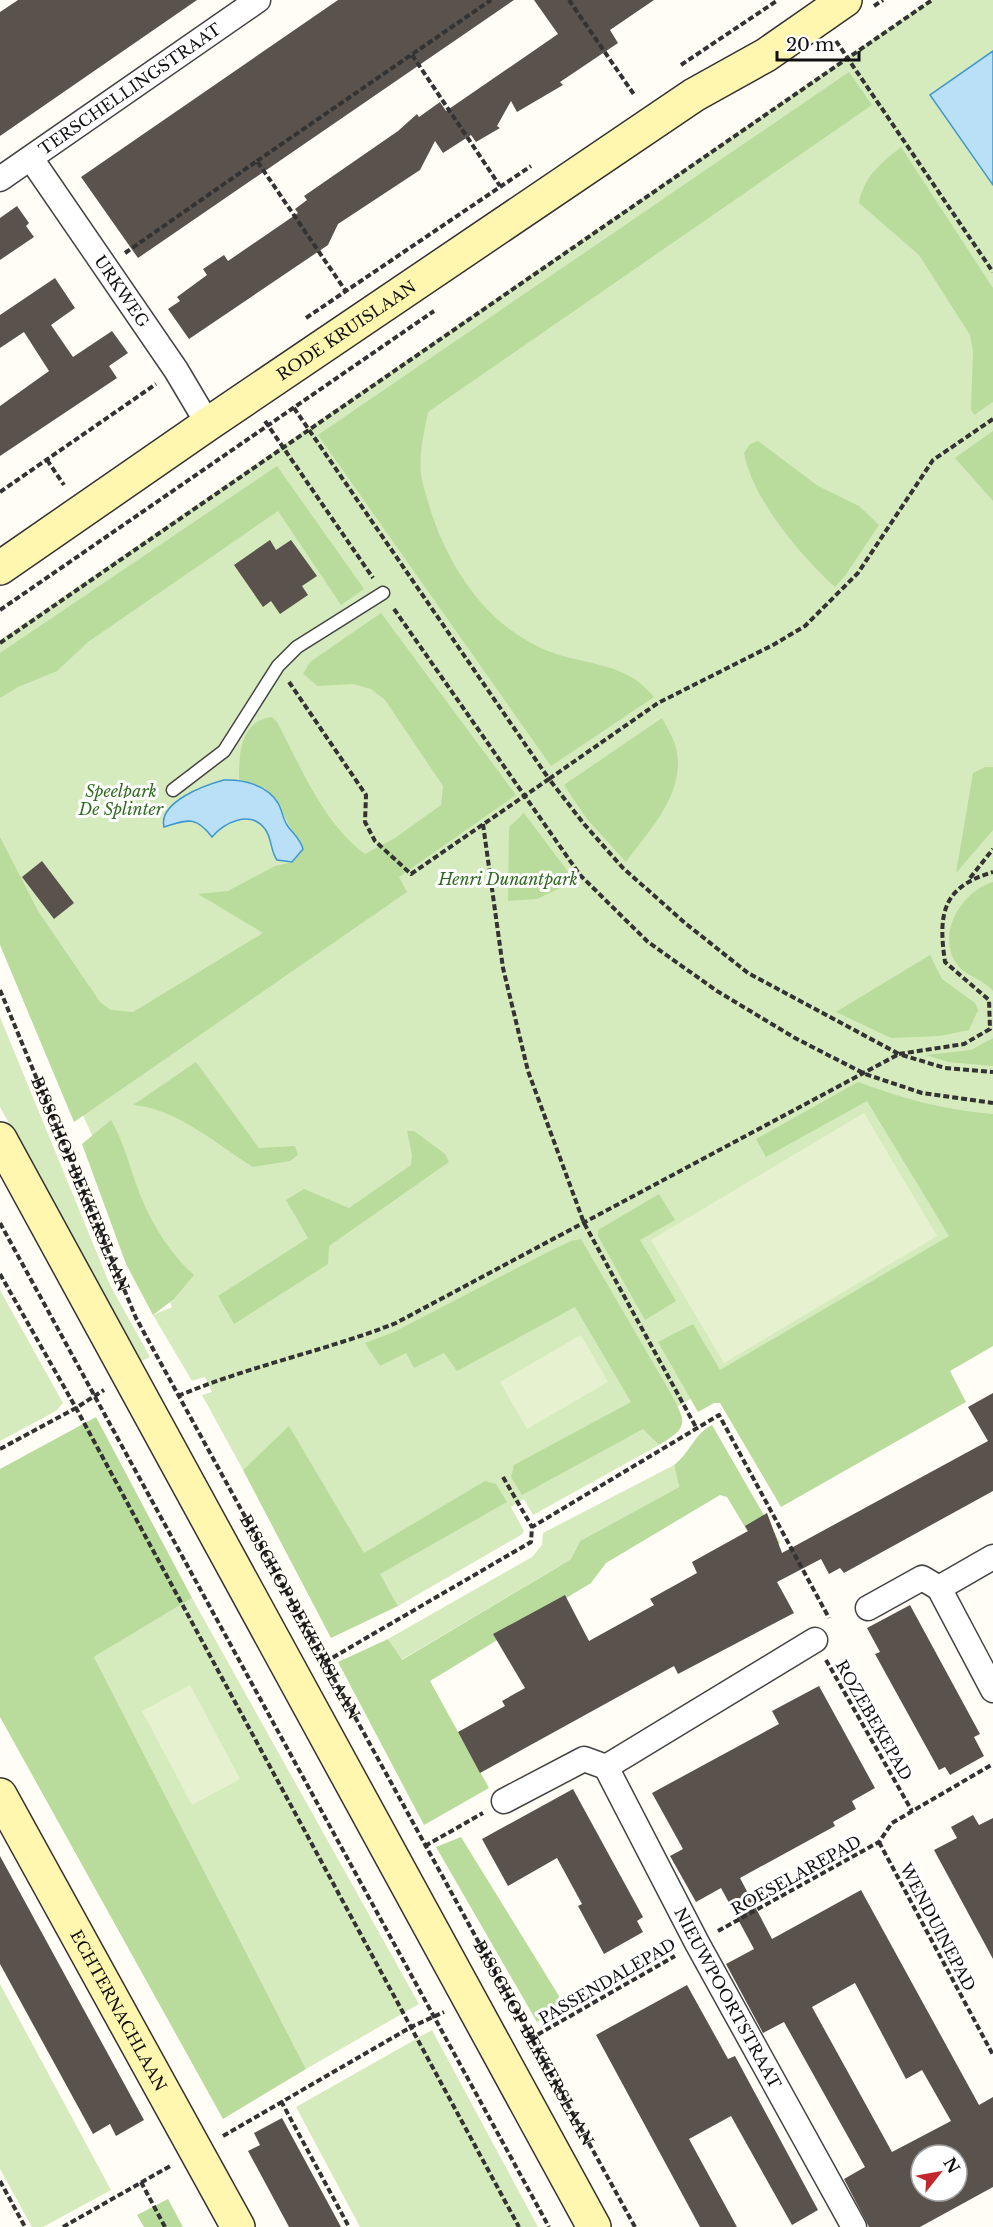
<svg xmlns="http://www.w3.org/2000/svg" width="993" height="2227" viewBox="0 0 993 2227" font-family="'Libre Baskerville',serif">
<style>
.green{fill:#d5ebbd}
.forest{fill:#b9dc9c}
.pitch{fill:#e6f2cf}
.water{fill:#b9e0f7;stroke:#3f96cf;stroke-width:1.5}
.building{fill:#5a524d;fill-rule:evenodd}
.lines{fill:none;stroke-linecap:round;stroke-linejoin:round}
.lane-casing{stroke:#444;stroke-width:15}
.street-casing{stroke:#444;stroke-width:27}
.secondary-casing{stroke:#333;stroke-width:36}
.path{stroke:#333;stroke-width:4;stroke-dasharray:6 3;stroke-linecap:butt}
.lane{stroke:#fff;stroke-width:12}
.street{stroke:#fff;stroke-width:24}
.secondary{stroke:#fff6b0;stroke-width:33}
.labels{text-anchor:middle;dominant-baseline:central;stroke-width:6;stroke-linejoin:round;paint-order:stroke}
.street-label{font-size:16px;fill:#111;stroke:#fff}
.park-label{font-size:16px;font-style:italic;fill:#2f6b1f;stroke:#fff}
</style>
<rect width="100%" height="100%" fill="#fffdf5"/>
<!-- green -->
<path class="green" d="M930,0H993V1218L637,1431L644,1428L659,1445L533,1515L524,1499L511,1507L524,1531L521,1535L398,1606L385,1583L248,1465L243,1470L202,1395L212,1392L205,1377L192,1381L153,1315L172,1307L0,937V640Z
M0,1017L110,1285L150,1357L140,1362L0,1107Z
M0,1290L63,1403L56,1411L0,1441Z
M674,1465L679,1487L580,1541L571,1559L401,1660L388,1639L532,1557L542,1545L543,1533Z
M192,1598L419,2004L306,2069L94,1657Z
M0,1984L111,2190L43,2227H32L0,2169Z
M432,2030L538,2227H360L296,2107Z"/>
<!-- forest -->
<path class="forest" d="M849,72L872,105L428,412C424,432 419,454 421,475C422,484 426,493 428,502C445,560 481,620 539,647C579,667 623,658 654,697L551,766L318,435Z
M901,147L993,288V402L974,415L971,409L973,352L970,335L919,255L859,203C864,176 881,163 901,147Z
M993,431V501L955,458Z
M758,441L818,486L859,506L879,525L845,576L835,587C800,555 753,500 744,453L750,444Z
M277,466L364,589L341,605L278,511L88,642L57,671L18,687L0,698V653Z
M381,613L516,795L399,877L407,892L74,1122L0,945V837L38,911L100,1002L111,1010L133,1012L263,933L198,894L228,891L275,866L292,862L300,840C291,830 288,822 282,812C276,802 249,783 239,780C239,753 240,721 272,717L277,722C301,767 323,823 365,854L395,838L441,805L443,786L385,700L371,689L353,684L318,686L303,674L310,662Z
M662,718C667,728 675,740 677,752C684,795 650,829 626,862L587,819L564,785Z
M985,767H993V830L956,873L973,773Z
M524,813L575,881L537,899L508,901L509,827Z
M993,882V991C984,980 969,977 959,967C934,937 960,892 993,882Z
M930,955L942,979L975,1003L978,1010L969,1030L940,1036L891,1038L836,1012Z
M993,1038V1066L948,1062L926,1055L971,1050Z
M196,1062L259,1148L295,1146L298,1155L290,1161L253,1167C216,1144 178,1109 133,1105Z
M858,1082C903,1099 945,1110 993,1114V1346L950,1371L966,1402L781,1507L720,1403H714L698,1412L658,1342L693,1324L720,1370L949,1236L867,1101L766,1157L756,1139Z
M111,1120C122,1139 128,1160 135,1181C147,1216 166,1250 194,1275L174,1299L153,1315L126,1264L82,1144Z
M407,1131H414L445,1154L449,1162L329,1246L328,1264L234,1324L218,1296L308,1238L286,1200L304,1189L349,1208L411,1165L412,1155Z
M659,1194L675,1220L640,1240L676,1301L645,1320L598,1236V1230Z
M581,1239L670,1392C686,1422 690,1427 659,1445L643,1429L522,1495L511,1477L514,1465L631,1402L575,1307L457,1371L444,1353L414,1368L406,1353L380,1366L365,1343L394,1332L546,1253L571,1241Z
M96,1417L192,1598L94,1657L306,2069L223,2119L0,1717V1469Z
M712,1425L780,1543L761,1554L727,1497L720,1495L606,1563L591,1583L430,1681L489,1788L424,1825L338,1662L388,1639L402,1660L558,1567L571,1559L580,1541L679,1487L674,1465C690,1453 694,1434 712,1425Z
M289,1426L364,1553L485,1481L496,1484L507,1502L380,1574L398,1606L331,1638L243,1470Z
M461,1837L559,1996L558,2009L537,2022L436,1847Z
M168,2199L183,2227H144L137,2215Z"/>
<!-- pitch -->
<path class="pitch" d="M864,1113L937,1236L724,1363L651,1240Z
M581,1335L608,1382L527,1429L500,1382Z
M190,1685L240,1779L192,1805L142,1711Z"/>
<!-- water -->
<path class="water" d="M993,51V185L930,95Z
M224,780C243,779 267,785 278,803C282,810 283,819 287,825C293,834 300,838 303,849L292,862L277,860C270,850 272,838 265,829C250,809 224,823 212,837C195,815 187,820 164,827C158,802 205,785 224,780Z"/>
<!-- building -->
<path class="building" d="M18,0H197L0,136V12Z
M338,0H514L138,258L81,177Z
M534,0H654L610,30L618,43L560,82L563,85L517,112L511,101L497,126L500,128L476,142L471,135L443,153L435,141L420,170L338,224L328,245L189,339L168,309L180,301L177,297L207,275L203,269L224,255L228,261L298,213L295,209L307,200L304,196L398,131L417,114L419,117L440,102L446,111L558,34Z
M17,206L29,223L26,226L34,237L0,260V218Z
M55,278L75,308L51,325L73,357L112,331L128,353L109,366L117,378L0,456V406L49,371L24,332L0,348V315Z
M270,540L276,550L291,540L317,576L302,586L308,595L280,614L271,601L263,607L234,565Z
M42,861L74,903L54,919L22,877Z
M993,1393V1491L844,1573L840,1568L829,1574L821,1559L777,1582L794,1613L678,1674L674,1666L480,1773L458,1732L505,1706L502,1701L525,1688L493,1634L565,1595L589,1641L654,1605L650,1599L697,1573L692,1562L748,1531L745,1526L767,1513L782,1553L988,1441L968,1407Z
M910,1605L980,1734L974,1737L984,1756L950,1775L945,1767L939,1770L875,1654L880,1652L867,1628Z
M819,1686L875,1788L852,1801L856,1809L833,1822L835,1826L740,1878L772,1939L861,1890L979,2105L993,2097V2187L920,2227H869L844,2179L865,2167L784,2022L763,2033L726,1964L754,1949L721,1888L696,1902L670,1856L683,1849L652,1793L779,1724L772,1711ZM855,1983L906,2079L922,2070L951,2121L892,2152L812,2007ZM921,2155H957V2191H921Z
M573,1789L643,1917L637,1921L643,1932L604,1954L578,1906L582,1904L557,1858L508,1886L482,1839Z
M973,1815L979,1825L993,1818V1959L934,1850L957,1838L951,1827Z
M0,1856L144,2120L116,2136L110,2124L93,2134L0,1964Z
M687,1985L728,2059L735,2056L818,2210L792,2225L731,2116L689,2139L737,2227H700L596,2035Z
M282,2118L341,2227H289L248,2151L260,2145L254,2133Z"/>
<g class="lines">
<defs>
<path id="lane" d="M173,790L224,751L278,666L297,647L383,593"/>
<g id="street">
<path id="s2" d="M32,160L176,370L208,424"/>
<path id="s3" d="M0,179L258,0"/>
<path d="M939,1588L993,1690"/>
<path d="M868,1608L922,1578L939,1588L993,1557"/>
<path id="s4" d="M606,1767L697,1943L854,2227"/>
<path d="M504,1801L584,1759L606,1767L815,1640"/>
</g>
<g id="secondary">
<path id="s5" d="M0,568L208,424L694,95L766,55L845,0"/>
<path d="M0,1139L594,2227"/>
<path id="s6" d="M0,1795L238,2227"/>
</g>
</defs>
<!-- lane casing -->
<use href="#lane" class="lane-casing"/>
<!-- street casing -->
<use href="#street" class="street-casing"/>
<!-- secondary casing -->
<use href="#secondary" class="secondary-casing"/>
<!-- path -->
<g class="path">
<path d="M569,0L635,96"/>
<path d="M874,6L883,0"/>
<path d="M836,41L993,272"/>
<path d="M412,55L500,186"/>
<path d="M681,65L778,0"/>
<path d="M257,161L491,0"/>
<path d="M125,253L257,161L345,290"/>
<path d="M306,318L531,166"/>
<path d="M265,421L373,578"/>
<path d="M47,460L64,485"/>
<path d="M0,492L156,384"/>
<path d="M394,609L580,875L648,942L717,991L795,1038L865,1074L922,1093L993,1103"/>
<path d="M0,610L434,311"/>
<path d="M0,643L932,0"/>
<path d="M289,682L366,795L365,822L375,841L411,874L549,779L294,408"/>
<path d="M483,824L503,968L528,1071L584,1223L697,1429"/>
<path d="M970,878L993,849"/>
<path id="s1" d="M0,990L136,1318L635,2227"/>
<path d="M899,1054L964,1044L990,1029L989,1000L945,962C938,914 942,887 993,872"/>
<path d="M902,1055L945,1068L993,1072"/>
<path d="M0,1223L549,2227"/>
<path d="M0,1274L76,1408L519,2227"/>
<path d="M178,1396C249,1366 325,1351 396,1323L899,1054L748,973L685,923L623,868L584,824L549,779L658,703L773,645L805,626L858,573L933,460L993,419"/>
<path d="M0,1449L76,1408L104,1390"/>
<path d="M503,1477L532,1527"/>
<path d="M826,1660L912,1811"/>
<path d="M325,1662L531,1542L532,1527L719,1415L829,1618"/>
<path d="M879,1842L993,2055"/>
<path d="M425,1846L483,1813"/>
<path d="M718,1931L879,1842L892,1823L993,1764"/>
<path d="M530,2039L675,1956"/>
<path d="M281,2101L349,2227"/>
<path d="M223,2136L411,2027L444,2012"/>
<path d="M0,2181L25,2227"/>
<path d="M141,2182L165,2227"/>
<path d="M63,2227L172,2165"/>
</g>
<!-- lane -->
<use href="#lane" class="lane"/>
<!-- street -->
<use href="#street" class="street"/>
<!-- secondary -->
<use href="#secondary" class="secondary"/>
</g>
<g class="labels">
<!-- street labels -->
<g class="street-label">
<text stroke="none"><textPath href="#s3" startOffset="158">TERSCHELLINGSTRAAT</textPath></text>
<text stroke="none"><textPath href="#s2" startOffset="159">URKWEG</textPath></text>
<text stroke="none"><textPath href="#s5" startOffset="420">RODE KRUISLAAN</textPath></text>
<text stroke="none"><textPath href="#s1" startOffset="210">BISSCHOP BEKKERSLAAN</textPath></text>
<text stroke="none"><textPath href="#s1" startOffset="696">BISSCHOP BEKKERSLAAN</textPath></text>
<text transform="translate(874 1720) rotate(60)">ROZEBEKEPAD</text>
<text transform="translate(796 1875) rotate(-29)">ROESELAREPAD</text>
<text transform="translate(938 1927) rotate(62)">WENDUINEPAD</text>
<text transform="translate(607 1981) rotate(-30)">PASSENDALEPAD</text>
<text stroke="none"><textPath href="#s4" startOffset="261">NIEUWPOORTSTRAAT</textPath></text>
<text stroke="none"><textPath href="#s6" startOffset="246">ECHTERNACHLAAN</textPath></text>
<text stroke="none"><textPath href="#s1" startOffset="1182">BISSCHOP BEKKERSLAAN</textPath></text>
</g>
<!-- park labels -->
<g class="park-label">
<text x="121" y="791">Speelpark<tspan x="121" dy="18">De Splinter</tspan></text>
<text x="508" y="879">Henri Dunantpark</text>
</g>
</g>
<!-- north arrow -->
<g transform="translate(939 2173) rotate(59)"><circle r="28" fill="#ffffff" stroke="#a0a0a0" stroke-width="1.5"/>
<path d="M0-4.5L10 22L0 15L-10 22Z" fill="#c4262e"/>
<text y="-9" font-size="16" font-weight="bold" text-anchor="middle" fill="#111111">N</text>
</g>
<!-- scale -->
<path d="M777 51v9h82v-9" fill="none" stroke="#111111" stroke-width="3"/>
<text x="786" y="51" font-size="18" fill="#111111" stroke="#ffffff" stroke-width="4.5" paint-order="stroke">20 m</text>
</svg>
